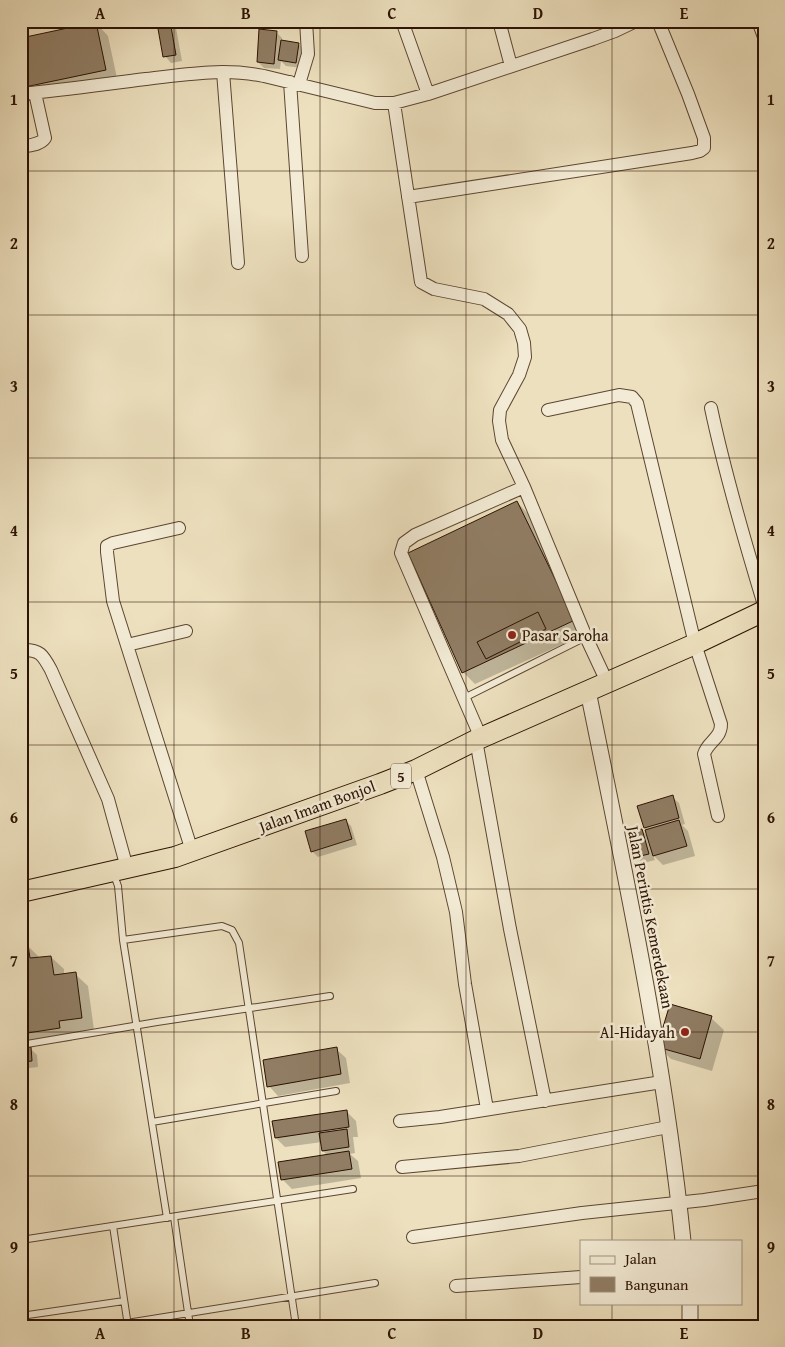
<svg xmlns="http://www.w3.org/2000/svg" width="785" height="1347" viewBox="0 0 785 1347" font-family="'Gentium Book Plus',serif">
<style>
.shadow{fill:#0003}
.building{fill:#907d64;stroke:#2b1202}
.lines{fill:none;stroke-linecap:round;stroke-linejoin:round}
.service-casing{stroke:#5c4631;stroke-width:8}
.minor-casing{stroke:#5c4631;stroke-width:14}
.tertiary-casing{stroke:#5c4631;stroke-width:17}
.trunk-casing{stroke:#2b1202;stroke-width:22}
.service{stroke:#f3ebd5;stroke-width:6}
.minor{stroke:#f3ebd5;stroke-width:12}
.tertiary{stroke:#f3ebd5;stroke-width:15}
.trunk{stroke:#ede0be;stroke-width:20}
.grid{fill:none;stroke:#2b1202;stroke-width:1;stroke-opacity:0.55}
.poi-dot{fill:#8f2418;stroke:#f3ebd5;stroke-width:2}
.labels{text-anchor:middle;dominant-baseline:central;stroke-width:5;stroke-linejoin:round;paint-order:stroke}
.shield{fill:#f3ebd5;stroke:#675341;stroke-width:1}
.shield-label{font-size:15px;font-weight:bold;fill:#2b1202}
.poi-label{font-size:16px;fill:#2b1202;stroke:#f3ebd5;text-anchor:start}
.street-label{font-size:16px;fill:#2b1202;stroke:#f3ebd5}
.neatline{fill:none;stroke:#2b1202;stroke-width:2}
.grid-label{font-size:16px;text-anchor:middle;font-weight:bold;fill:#2b1202}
</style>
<rect width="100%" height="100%" fill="#ede0be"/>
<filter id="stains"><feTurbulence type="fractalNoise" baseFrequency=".004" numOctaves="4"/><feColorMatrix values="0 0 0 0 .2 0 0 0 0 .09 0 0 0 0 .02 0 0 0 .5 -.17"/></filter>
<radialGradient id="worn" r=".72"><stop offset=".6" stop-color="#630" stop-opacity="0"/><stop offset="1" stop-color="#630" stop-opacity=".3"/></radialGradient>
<!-- shadow -->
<path class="shadow" d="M170,22L176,28L182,61L171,63L165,56Z
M96,23L108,36L118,83L38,99L26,86Z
M276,32L282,38V41L298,44L305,50L302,68L286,66L281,61L280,69L264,68L258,62Z
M517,502L529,515L587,633L475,684L463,672Z
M672,797L679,803L685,824L682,825L688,831L695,856L663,865L653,855L655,860L643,863L637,857L631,833L642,830L648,837L645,828Z
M345,820L351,826L357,845L318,857L312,851Z
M28,946L40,958L51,957L64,969V975L75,974L88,986L94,1030L71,1033L72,1041L22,1047L23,1050L31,1049L37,1055L38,1067L21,1069V947Z
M711,1018L724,1030L712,1071L671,1059L659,1047Z
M336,1049L346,1058L350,1083L278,1096L269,1086Z
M346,1111L356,1121L358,1137H353L355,1153L350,1154L358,1161L361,1178L292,1189L283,1180L327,1155L323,1151L322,1142L285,1147L276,1138Z"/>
<!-- building -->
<path class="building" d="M170,21L176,55L163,57L157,23Z
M96,22L106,70L25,87L21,70V38Z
M259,29L277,31L274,64L257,62Z
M281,40L299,43L296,63L278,60Z
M517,501L575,620L462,673L408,553Z
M538,612L546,629L486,659L477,642Z
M673,795L679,818L644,828L637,806Z
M346,819L352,839L311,852L305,831Z
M679,820L687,846L653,856L645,830Z
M642,829L649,854L636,857L629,832Z
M28,945L30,958L51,956L54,975L76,972L82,1018L59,1021L60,1028L21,1034V946Z
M670,1004L712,1016L700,1059L657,1047Z
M31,1047L32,1061L21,1062V1048Z
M337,1047L341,1074L267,1087L263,1060Z
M347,1110L349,1127L275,1138L272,1121Z
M347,1129L349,1147L322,1151L319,1133Z
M349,1151L352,1169L281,1180L278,1162Z"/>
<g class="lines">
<defs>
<path id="service" d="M464,698L586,637
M114,875L118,886L123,940L167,1218
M123,940L222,926L232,930L239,943L296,1326
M21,1045L157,1022L330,996
M152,1122L336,1091
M174,1217L190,1326
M113,1226L128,1326
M21,1240L353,1189
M21,1316L124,1301
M127,1323L375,1283"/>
<path id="minor" d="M402,21L428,94
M499,21L511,66
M758,21L764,37
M223,72L238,263
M290,82L302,256
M299,84L308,54L306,21
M21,94C63,90 105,84 146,79C186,74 225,68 264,76L375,103H394L428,94L593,39L615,31L636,21
M394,103L421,282L434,289L484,299L508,314L520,329L524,343L525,357L519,375L500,410L499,421L502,440L524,487L586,637L607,682
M21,147C30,145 40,145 45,138L35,93
M408,197L692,153L700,151L704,148V138L688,94L658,21
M711,408C725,474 744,539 764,605
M548,410L619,395L632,397L637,403L695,644L721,724C721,739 708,741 704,754L718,816
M179,528L113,543L107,546V552L113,601L192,851
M127,645L186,631
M21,650C40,649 43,655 51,670L108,799L127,868
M481,738L401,553L404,543L415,535L524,487
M476,740L510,929L545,1101
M416,770L443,857L456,912L465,984L487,1109
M400,1121L440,1117L662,1082
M402,1167L519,1156L668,1127
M413,1237L582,1213L704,1200L764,1191
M456,1286L581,1277"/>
<path id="tertiary" d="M588,691C625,873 664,1056 683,1241
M690,1303V1326"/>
<path id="trunk" d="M21,892L175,857L380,784L416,770L476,740L695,644L764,611"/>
</defs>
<!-- service casing -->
<use href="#service" class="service-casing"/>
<!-- minor casing -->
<use href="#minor" class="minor-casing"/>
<!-- tertiary casing -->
<use href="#tertiary" class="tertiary-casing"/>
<!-- trunk casing -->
<use href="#trunk" class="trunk-casing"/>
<!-- service -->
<use href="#service" class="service"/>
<!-- minor -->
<use href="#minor" class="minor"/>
<!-- tertiary -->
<use href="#tertiary" class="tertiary"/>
<!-- trunk -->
<use href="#trunk" class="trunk"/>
</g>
<!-- grid -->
<path class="grid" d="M174,21V1326M320,21V1326M466,21V1326M612,21V1241M21,171H764M21,315H764M21,458H764M21,602H764M21,745H764M21,889H764M21,1032H764M21,1176H764M612,1303V1326"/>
<!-- markers -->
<g class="poi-dot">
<circle cx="512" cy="635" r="5"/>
<circle cx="685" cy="1032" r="5"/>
</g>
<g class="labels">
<!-- shield labels -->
<rect class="shield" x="391" y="763.5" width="20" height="25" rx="4"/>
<g class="shield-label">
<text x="401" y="776">5</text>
</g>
<!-- poi labels -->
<g class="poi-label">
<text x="522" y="635">Pasar Saroha</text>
<text x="675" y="1032" text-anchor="end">Al-Hidayah</text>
</g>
<!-- street labels -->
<g class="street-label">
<text transform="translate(317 806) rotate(-20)">Jalan Imam Bonjol</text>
<text transform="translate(651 917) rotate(79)">Jalan Perintis Kemerdekaan</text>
</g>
</g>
<!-- margin -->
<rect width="785" height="1347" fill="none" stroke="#ede0be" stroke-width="55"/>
<!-- legend -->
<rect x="580" y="1240" width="162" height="65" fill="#f3ebd5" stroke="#a39481"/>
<rect x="590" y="1256" width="25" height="8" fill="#f3ebd5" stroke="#a39481"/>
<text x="625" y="1264" font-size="15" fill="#2b1202">Jalan</text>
<rect x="590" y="1277" width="25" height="15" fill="#907d64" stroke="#a39481"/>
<text x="625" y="1290" font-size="15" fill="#2b1202">Bangunan</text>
<rect x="28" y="28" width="730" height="1292" class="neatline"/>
<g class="grid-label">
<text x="100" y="19">A</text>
<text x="246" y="19">B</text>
<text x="392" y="19">C</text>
<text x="538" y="19">D</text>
<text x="684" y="19">E</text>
<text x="14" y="105">1</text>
<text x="771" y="105">1</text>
<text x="14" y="249">2</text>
<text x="771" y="249">2</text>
<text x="14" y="392">3</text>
<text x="771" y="392">3</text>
<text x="14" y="536">4</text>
<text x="771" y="536">4</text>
<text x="14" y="679">5</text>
<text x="771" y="679">5</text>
<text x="14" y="823">6</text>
<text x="771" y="823">6</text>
<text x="14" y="966">7</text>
<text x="771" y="966">7</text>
<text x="14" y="1110">8</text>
<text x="771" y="1110">8</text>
<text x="14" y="1253">9</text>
<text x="771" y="1253">9</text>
<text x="100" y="1339">A</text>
<text x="246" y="1339">B</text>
<text x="392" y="1339">C</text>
<text x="538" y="1339">D</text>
<text x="684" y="1339">E</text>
</g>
<rect width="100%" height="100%" filter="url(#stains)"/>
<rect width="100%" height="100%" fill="url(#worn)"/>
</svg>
